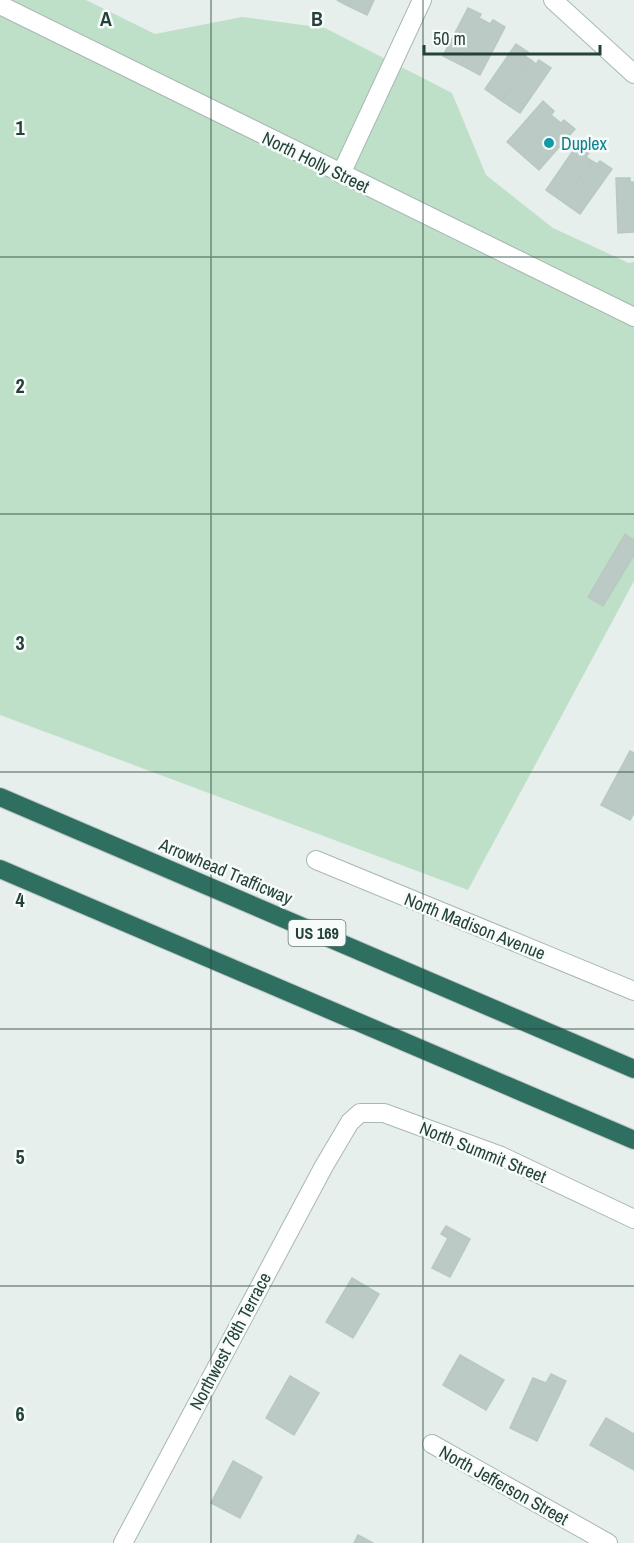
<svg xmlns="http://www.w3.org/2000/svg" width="634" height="1543" viewBox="0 0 634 1543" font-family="'Archivo Narrow',sans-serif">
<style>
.green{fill:#bfe0c8}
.building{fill:#bbcac4;stroke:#b8c9c2;stroke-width:1.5}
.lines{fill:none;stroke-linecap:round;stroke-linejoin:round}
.minor-casing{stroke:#a8b8b2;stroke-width:20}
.highway-casing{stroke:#c2cac8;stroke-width:20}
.minor{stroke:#fff;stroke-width:18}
.highway{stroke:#2f6f62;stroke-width:18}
.grid{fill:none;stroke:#24423a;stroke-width:1.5;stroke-opacity:0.55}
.culture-dot{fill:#0f9aa8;stroke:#f7fbf9;stroke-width:2}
.labels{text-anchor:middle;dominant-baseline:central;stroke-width:5;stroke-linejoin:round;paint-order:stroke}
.shield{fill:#f7fbf9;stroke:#637a73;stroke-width:1.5}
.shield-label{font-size:16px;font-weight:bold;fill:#24423a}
.culture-label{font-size:18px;fill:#0d838f;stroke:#f7fbf9;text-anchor:start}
.street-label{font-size:18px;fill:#24423a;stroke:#f7fbf9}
.grid-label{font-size:20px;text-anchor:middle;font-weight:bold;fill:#24423a;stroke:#f7fbf9;stroke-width:5;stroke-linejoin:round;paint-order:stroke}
</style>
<rect width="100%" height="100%" fill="#e6efeb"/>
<!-- green -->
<path class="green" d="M0,0H86L155,34L242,17L325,28L452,93L486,175L553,228L629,263L634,262V581L468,890L0,715Z"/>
<!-- building -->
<path class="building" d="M337,0H351L348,6Z
M351,0H374L367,15L348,6Z
M468,8L481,14L479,18L485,21L461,65L443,56Z
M493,20L505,27L480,75L461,65L485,21L490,24Z
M516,44L528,52L525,56L531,60L502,101L485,89Z
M531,60L536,64L539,60L551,68L520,113L502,101Z
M543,101L554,111L551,115L556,119L523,156L507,142Z
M556,119L561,123L564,120L575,129L539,170L523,156Z
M577,145L589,153L586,157L592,161L563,202L546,190Z
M592,161L597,164L600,161L612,169L580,214L563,202Z
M616,178H630V182H634V232L618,233Z
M625,534L634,540V555L603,606L588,597Z
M630,751L634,753V813L630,820L601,805Z
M446,1226L470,1239L450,1277L432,1268L448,1238L441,1234Z
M352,1278L379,1294L353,1338L326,1322Z
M460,1355L504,1380L486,1410L443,1385Z
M551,1374L566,1381L537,1441L510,1428L533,1378L546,1383Z
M290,1376L319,1393L294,1435L266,1418Z
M606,1418L634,1434V1470L590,1445Z
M233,1461L262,1477L240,1518L211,1503Z
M358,1535L373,1543H354Z"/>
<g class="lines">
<defs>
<path id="minor" d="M553,0L634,74
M0,5L634,317
M341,174L422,0
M316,860L634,991
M432,1444L608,1543
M123,1543L324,1166L350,1122L360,1113H384L501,1156L634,1219"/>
<path id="highway" d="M0,797L634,1069
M0,869L634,1140"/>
</defs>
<!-- minor casing -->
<use href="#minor" class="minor-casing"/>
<!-- highway casing -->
<use href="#highway" class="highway-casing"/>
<!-- minor -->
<use href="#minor" class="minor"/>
<!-- highway -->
<use href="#highway" class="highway"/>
</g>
<!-- grid -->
<path class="grid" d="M211,0V1543M423,0V1543M0,257H634M0,514H634M0,772H634M0,1029H634M0,1286H634"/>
<!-- markers -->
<circle class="culture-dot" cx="549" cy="143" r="6"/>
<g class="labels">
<!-- shield labels -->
<rect class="shield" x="288.5" y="920" width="57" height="26" rx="4.5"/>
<g class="shield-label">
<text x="317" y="933">US 169</text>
</g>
<!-- culture labels -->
<g class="culture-label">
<text x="561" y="143">Duplex</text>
</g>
<!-- street labels -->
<g class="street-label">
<text transform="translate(316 162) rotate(26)">North Holly Street</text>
<text transform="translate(226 871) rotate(23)">Arrowhead Trafficway</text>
<text transform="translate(475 926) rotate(22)">North Madison Avenue</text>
<text transform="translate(483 1152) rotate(22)">North Summit Street</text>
<text transform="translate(230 1341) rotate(-62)">Northwest 78th Terrace</text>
<text transform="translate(504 1485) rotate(29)">North Jefferson Street</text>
</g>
</g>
<g class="grid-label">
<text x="106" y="26">A</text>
<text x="317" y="26">B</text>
<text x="20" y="135">1</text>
<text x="20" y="393">2</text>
<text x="20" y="650">3</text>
<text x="20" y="907">4</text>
<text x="20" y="1164">5</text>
<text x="20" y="1421">6</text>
</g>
<!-- scale -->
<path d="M424 45v9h176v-9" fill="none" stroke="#24423a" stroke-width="3"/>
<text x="433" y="45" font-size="18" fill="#24423a" stroke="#f7fbf9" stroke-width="4.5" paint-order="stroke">50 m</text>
</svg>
